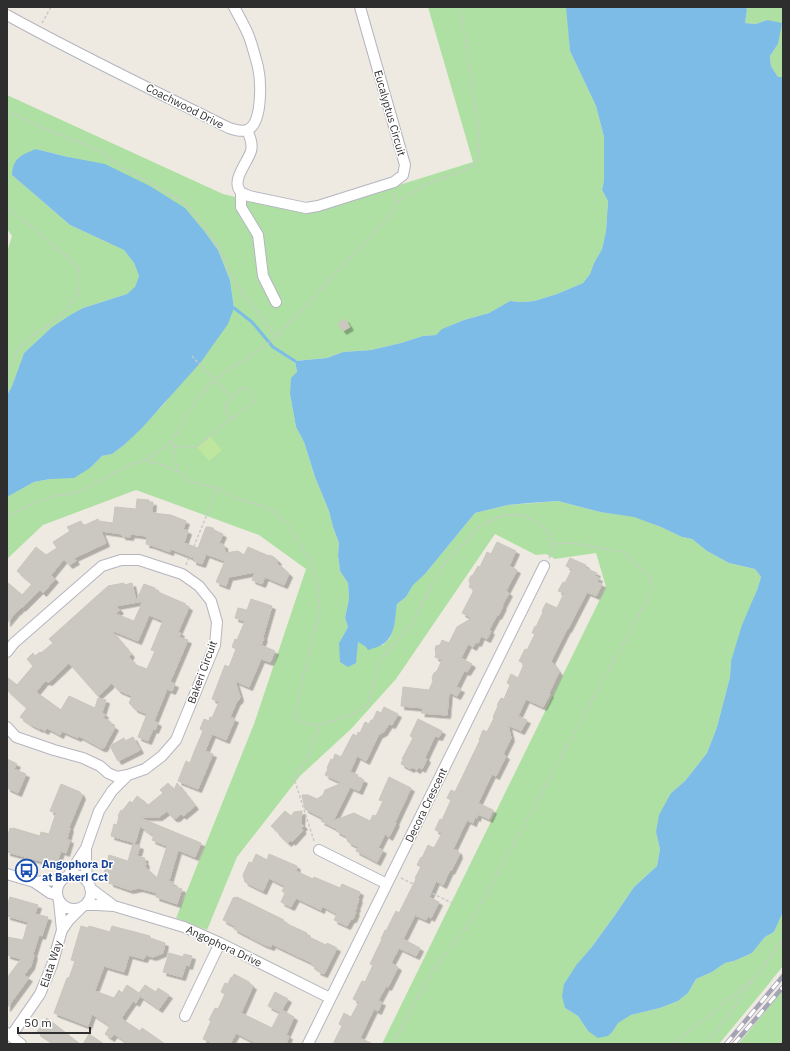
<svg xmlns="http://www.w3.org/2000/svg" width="790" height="1051" viewBox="0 0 790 1051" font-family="'IBM Plex Sans',sans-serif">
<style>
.green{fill:#afe0a3}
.pitch{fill:#bee69f}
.water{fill:#7dbce7}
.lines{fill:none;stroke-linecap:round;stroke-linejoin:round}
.stream{stroke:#7dbce7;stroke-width:3}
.building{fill:#cac8c0;stroke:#c9c6bb;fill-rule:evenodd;filter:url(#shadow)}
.minor-casing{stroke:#b5b5c0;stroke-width:12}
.path{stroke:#c9c9c9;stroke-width:1.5;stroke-dasharray:3 2;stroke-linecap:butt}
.minor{stroke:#fff;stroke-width:10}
.rail-casing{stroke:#a4a4b6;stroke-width:4.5}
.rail{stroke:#fff;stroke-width:3;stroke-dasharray:9;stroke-linecap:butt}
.labels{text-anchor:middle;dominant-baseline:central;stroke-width:3;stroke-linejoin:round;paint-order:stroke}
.street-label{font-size:11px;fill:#2e2e2e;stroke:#fff}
.transit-label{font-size:11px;font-weight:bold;fill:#164399;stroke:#fff;text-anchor:start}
</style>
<defs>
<filter id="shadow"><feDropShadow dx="3.5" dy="3.5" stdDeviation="0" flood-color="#0004"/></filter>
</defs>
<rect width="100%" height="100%" fill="#eeeae2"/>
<!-- green -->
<path class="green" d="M428,7H567L570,51L596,106L604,137V180L602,190L608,201L606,231L602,249L594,263L590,274L583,283L557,294L534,301L521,302L510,301L489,313L464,320L443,329L436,335L423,336L401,343L371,350L343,352L327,358L295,361L297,372L290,394L296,427L304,442L315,477L329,511L333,527L339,543L338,555L340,571L348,583L349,599L345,618L348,627L339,643L358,642L366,647L383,645L390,638L394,626L397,604L406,597L413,584L425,574L475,513L508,505L558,501L600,512L633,516L661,527L682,537L692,539L707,551L729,563L755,569L761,577L757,590L731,661L730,677L717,727L707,753L685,781L671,793L656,832L660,849L657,866L634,887L615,915L591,948L577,965L564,984L565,1008L578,1016L588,1031H613L617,1023L631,1015L660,1008L678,1001L688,993L696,979L712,972L725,963L734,961L752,953L765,937L774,932L783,912V966L767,986L719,1044H382L606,587L596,553L555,559L546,554L536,555L495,534L396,679L351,729L300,776L237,857L207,930L176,918L254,724L306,569L259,535L136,490L43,525L7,559V497L34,482L50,479L90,468L102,456L112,454L124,445L165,403L234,308L230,280L218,250L205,232L68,157L36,149L12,175L70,225L124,250L134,263L139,276L135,288L127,294L83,308L70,315L52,327L24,353L12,386L7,395V252L12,236L7,229V95L223,194L306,214L473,162Z
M746,7H783V77H778L771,66L770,56L778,44L767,20L756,24L745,23L747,10Z
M783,990V1044H738Z"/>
<!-- pitch -->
<path class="pitch" d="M210,436L222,450L209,461L197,447Z"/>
<!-- water -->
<path class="water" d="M566,7H746L747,10L745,23L756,24L767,20L782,23L778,44L770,56L771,66L778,77H783V912L774,932L765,937L752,953L734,961L725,963L712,972L696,979L688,993L678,1001L660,1008L631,1015L618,1023L613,1031L608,1036L598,1038L588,1031L578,1016L565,1008L562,996L564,984L577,964L591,948L615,915L634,887L657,866L660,849L656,832L659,815L671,793L685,781L707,753L717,727L730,677L731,661L742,625L757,590L761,577L755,569L729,563L707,551L692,539L682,537L661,527L634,517L600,512L558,501L529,503L508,505L475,513L425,574L413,585L406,597L397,604C395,617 396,636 383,644C379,647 373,648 368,650L366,647L358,642L356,663L348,667L340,662L339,643L348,627L345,618L349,599L348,583L340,571L338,555L339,543L333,527L329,511L315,477L304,442L296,427L290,394L291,378L297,372L295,361L327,358L343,352L371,350L401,343L423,336L436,335L442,329L464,320L489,313L510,301L521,302L534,301L557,294L583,283L590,274L594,263L602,249L606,231L608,201L602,190L604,180V137L596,106L570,51Z
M36,149L68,157L105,164L150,186L185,208L205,232L218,250L230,280L234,308L228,324L201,362L142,428L124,445L112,454L102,456L90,468L74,478L50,479L34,482L7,497V395L12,386L24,353L52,327L70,315L83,308L127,294L135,287L139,276L134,263L124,250L70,225L12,175C13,158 21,155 36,149Z"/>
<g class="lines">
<!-- stream -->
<path class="stream" d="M234,308L252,322L273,347L295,361"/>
</g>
<!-- building -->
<path class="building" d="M345,319L350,327L343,331L338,324Z
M137,499L149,500V502H153L152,513L171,515L186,521L183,529L188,531L184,543L198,548L206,527H209L213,528L214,530L223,534L219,543L224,545L225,553L238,551L244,555L248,547L269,556V555L274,557L278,561L277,564L282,567L289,574L284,585L265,577L262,584L252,580L255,572L229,577L226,586L216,582L225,561L206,554L202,564L193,561L194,558L171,549L170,552L151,545L146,544L147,536L131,534L130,537L122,536V534L101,531L106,543L74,558L76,561L69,565L64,559L51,575L55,579L43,593L40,590L22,608L21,607L18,611H17L7,623V582L22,595L32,584L17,571L36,547L46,555L57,548L53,542L70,531L67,527L81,521L83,526L98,519L99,521L113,523L115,507L136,509Z
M497,542L516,551L509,566L517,570L506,591L509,593L502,606H503L498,616L497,615L489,630L491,631L487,639L481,636L478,643L476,642L473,647L468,644L461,658L472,664L467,672L464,671L456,687L461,689L457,696L449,692L447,715L421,713L424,708L401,706L403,687L429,690L433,681L432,677L434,673L437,671L442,660L435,657L436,654L435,649L436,646L440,645L442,640L449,643L457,627L472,618L462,613L474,590L469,587L470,584L469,580L471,576L473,575L478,566L480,567L487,552L491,554Z
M570,558L586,565L585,568L597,573L595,576L599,578L597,582L602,584L596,596L587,592L568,629H567L551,661L559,672L549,693L550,694L543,707L526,699L518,716L527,720L521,731L508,725L511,738L503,754L506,756L496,776L492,774L478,803L493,810L489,819L478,814L477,818L475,817L473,823L467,820L453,849L458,851L459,855L451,871L450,870L443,885L436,881L429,897L439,902L431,918L428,916L426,920L415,915L403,939L420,948L416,956L399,948L391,963L398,967L388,987L386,986L378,1001L382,1002L378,1011L374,1009L360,1038L373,1044H333L342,1026L339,1024L344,1013L351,1017L359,1002L353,999L362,981L365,982L373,965L370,964L382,939H381L385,930L386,931L396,911L399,913L416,879L415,878L421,867L417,865L421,857L422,858L428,845L434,848L442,833L435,830L440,819L442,820L451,800L447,798L451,790L455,792L480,740H479L483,730L487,732L494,718L493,717L498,706L497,705L501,698L504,699L510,685L507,683L511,674L518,678L524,664L519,661L525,649L527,650L535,634L532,633L535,626L536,627L543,612L542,611L546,603L557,608L564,593L558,591L563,582L565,583L572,569L566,566Z
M124,583V585L132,583L136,601L144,584L155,588V589L159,591L158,592L186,604L185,605L189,607L178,632L181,633L179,637L188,640L170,682L175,684L172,691L167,689L154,721L158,723L155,730L153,729L148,741L138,737L147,714L135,709L129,703L132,696L118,690L111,682L110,685L98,696L69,663L49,682L45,681L36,692L61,710L69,696L95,708L98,698L106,700L102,713L105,714L103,718L111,722L110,724L115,727L104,748H101L79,736L78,738L62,731L60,735L47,728L45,731L40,728V729L30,724L20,717L27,708L7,690V677L17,685L33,666L27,659L33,653L35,656L40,652L41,653L53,643L49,639L108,586ZM143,601L134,621L116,614L120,610L116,606ZM149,615L163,621L151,650L155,651L147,669L136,665L129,657L131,654L111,630L138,641Z
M251,599L272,606L263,637L264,638L261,645L275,651L270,662L261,659L249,687L235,681L240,697L239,700L237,701L230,717L235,719L226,740L212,734L205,751L213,754L198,789L178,781L186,761L190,763L194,752L203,731L200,729L204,719L209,721L210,717L212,718L219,702L212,699L225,665L229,667L236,649L232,647L235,639L237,640L245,621L235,618L238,608L247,610Z
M384,707L398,714L392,725L389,724L383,733L382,732L381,734H379L366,761L357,756L350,772L358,775L357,777L364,780L359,791L350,787L333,821L354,813L370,821L373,815L376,816L383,801L379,800L389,777L411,788L395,822L396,823L389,837L385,834L378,848L383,850L377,862L356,851L358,847L348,842L346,836L336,831L337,829L321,821L323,818L305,809L302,795H308L317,799L323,795L325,790L342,783L325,775L328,769L327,768L331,759L333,760L335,754L341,757L353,734L357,736L358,732L360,733L365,722L369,724L371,720H373L377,711L381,713Z
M418,719L442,731L439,737L435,736L425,757L427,759L422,769L419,767L417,770L412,767L411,769L401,764L403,759H402L413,738L410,736Z
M133,737L140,750L118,761L110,746L124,738L125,741Z
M7,759L17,764L14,769L26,774L18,793L7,788Z
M168,783L174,790L177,783L195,806L183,816L181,814L177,818H173L167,811L159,817H138L201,843L195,857L178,850L169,881L174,883L172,886L182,889L177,904L156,897L157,893L139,888L130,890L110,883V881L105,879L107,874L104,873L109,855L128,861L133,844L140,846L137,856L145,858L144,860L146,864L145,867L157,878L167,846L152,840L154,836L140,826L135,843L111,836L114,824L117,825L119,816H118L121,810L122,811L130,801L132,803L137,796L145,802L147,806L163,793L160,790Z
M61,784L80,792L82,796L69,827L70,828L67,839L70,840L66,853L61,851L57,862L52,864L7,852V838L10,828L13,829V828L40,836L41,832L49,834L56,813L50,811Z
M285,811L291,816L294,812L302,811L301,823L304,826L301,829L303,830L292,842L291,840L288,843L279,835L280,834L271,826Z
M256,854L267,860L269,854L297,866L296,868L297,869L296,871L313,879L314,877L340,888L342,884L360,892L358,898L359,899L356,907H357L355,911L356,912L353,919H351L347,926L334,920L337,914L322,906L321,910L296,898L291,907L281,902L285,893L282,891L285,886L269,878L263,891L245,882L243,875L249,862L252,863Z
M10,897L38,905L35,914L48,917L42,936L39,935L33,954L34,955L31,966L24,975L29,978L7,1008V978L21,959L7,955V937L23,940L28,922L7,916V907Z
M237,897L284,920L283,922L307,933L305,935L326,945L327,943L337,948L324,974L317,971L318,969L311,965L312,963L272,944L271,947L263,944L234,929L235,926L223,920L233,898Z
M81,926L88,928L89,926L110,932L112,926L150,936V938L165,943L163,953L153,957L146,955L144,959L129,955L124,972L104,966L95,990H96L95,991L114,998L119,990L122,993L127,985L139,993L145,985L156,992L158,988L169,995L159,1009L140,996L136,1003L133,1001L122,1017V1019L140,1031L142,1028L165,1044H129L114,1034L111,1038L105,1034L110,1026L92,1014L88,1026L54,1013L67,978H69L75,961L71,960Z
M169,953L183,957L184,954L192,956L189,966L186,965L182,977L163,972Z
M234,974L249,982L251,985L253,986L241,1013L272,1028L280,1012L268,1006L275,992L288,999L282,1010L294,1017L286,1035L289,1036L286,1044H258L236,1033L230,1044H214L203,1039L211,1021L209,1020L215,1008L218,1009L225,994L221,992L225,983L228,984L231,977L232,978Z
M47,1018L80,1044H55L37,1032Z
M89,1034L104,1044H83Z"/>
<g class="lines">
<defs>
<path id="minor" d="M7,15C79,55 155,91 229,128C235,130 241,132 247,130C263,124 261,81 258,67C255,56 252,44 248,34C244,25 239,16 234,7
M247,130C250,137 253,144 251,151C248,162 230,181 241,192C242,193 247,195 249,196L306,208L318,206L394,182L403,175L405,165L360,7
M241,192V207L258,235L263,276L276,302
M7,652L14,643L102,566L121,560H139L182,574L199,586L211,601L217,622L215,645L176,740L162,756L145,769L128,775L117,777L108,773L100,766L83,758L54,750L16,737L7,727
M86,850V868L88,883
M319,850L387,884
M7,874L34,882L50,893L57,895
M57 892a17 17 0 1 1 34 0a17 17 0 1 1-34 0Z
M68,876L86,848L99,811L112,791L128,775
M34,882L56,880L61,881
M90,888L114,906
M85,905H97L114,906L184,927L220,943L330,998
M62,930L69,920L82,907
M185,1016L220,943
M7,1033L21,1044
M11,1036L40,994L52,965L62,930L59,901
M308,1044L544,566"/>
</defs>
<!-- minor casing -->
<use href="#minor" class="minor-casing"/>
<!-- path -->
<path class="path" d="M780,7L783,8
M42,23L51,7
M7,111L39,126L100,151L121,167L143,179L185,203L215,240L236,284L276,337
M394,193L396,202L395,210L276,337L263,347L212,381L190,410L172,441L178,472L189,481L218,488L235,498L253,503L271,510L289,526L309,558L318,584L320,612L305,668L296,710L298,720L310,725H320L356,713L369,702L376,673L381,659L413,623L433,582L445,563L479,527L503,515H523L539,524L549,534L554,552L549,558
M397,202L431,182L462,171L474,165L479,156V131L460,7
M7,206L17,216L35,229L41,236L74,263L79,270L80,277L77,294L67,310L50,324L36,333L17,350L7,374
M192,356L214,380L231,397
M173,446L197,447L239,412L250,406L253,403V393L249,389L244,388L223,405L225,407L224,411L231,419
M146,461L163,465L178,472
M7,516L38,502L54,496L71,494L84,490L131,464L145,461L160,451L172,441
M186,565L218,488
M314,841L294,778L307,759L314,738L320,725
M401,878L452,903
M393,1044L433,970L474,917L653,589L648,575L623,552L573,543L552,544
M674,1044L752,980
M707,1044L783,939
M779,1044L783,1040"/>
<!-- minor -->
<use href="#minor" class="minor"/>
<defs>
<path id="rail" d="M726,1044L783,976
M734,1044L783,987"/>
</defs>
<!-- rail casing -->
<use href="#rail" class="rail-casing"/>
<!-- rail -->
<use href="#rail" class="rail"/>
</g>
<!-- icons -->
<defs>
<symbol id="bus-ring" viewBox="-11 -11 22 22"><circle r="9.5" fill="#fff" stroke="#1a4fb4" stroke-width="1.5"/><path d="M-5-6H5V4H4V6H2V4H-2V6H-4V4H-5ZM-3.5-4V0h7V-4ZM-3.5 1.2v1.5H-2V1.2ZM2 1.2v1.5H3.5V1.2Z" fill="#1a4fb4"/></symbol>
</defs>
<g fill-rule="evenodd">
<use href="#bus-ring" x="14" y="858" width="25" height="25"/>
</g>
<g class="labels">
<!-- street labels -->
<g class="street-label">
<text transform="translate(185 106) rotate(27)">Coachwood Drive</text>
<text transform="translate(390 113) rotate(74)">Eucalyptus Circuit</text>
<text transform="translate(202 672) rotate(-70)">Bakeri Circuit</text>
<text transform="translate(426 805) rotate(-64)">Decora Crescent</text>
<text transform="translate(224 946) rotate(25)">Angophora Drive</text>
<text transform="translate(51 964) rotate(-72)">Elata Way</text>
</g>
<!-- transit labels -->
<g class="transit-label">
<text x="42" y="864">Angophora Dr<tspan x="42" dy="13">at Bakeri Cct</tspan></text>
</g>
</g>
<!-- border -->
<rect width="790" height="1051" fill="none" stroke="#2e2e2e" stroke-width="16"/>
<!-- scale -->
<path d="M18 1027v6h72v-6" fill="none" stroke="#2e2e2e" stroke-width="2"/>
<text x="24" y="1027" font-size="12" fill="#2e2e2e" stroke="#ffffff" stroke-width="3" paint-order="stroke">50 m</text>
</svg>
